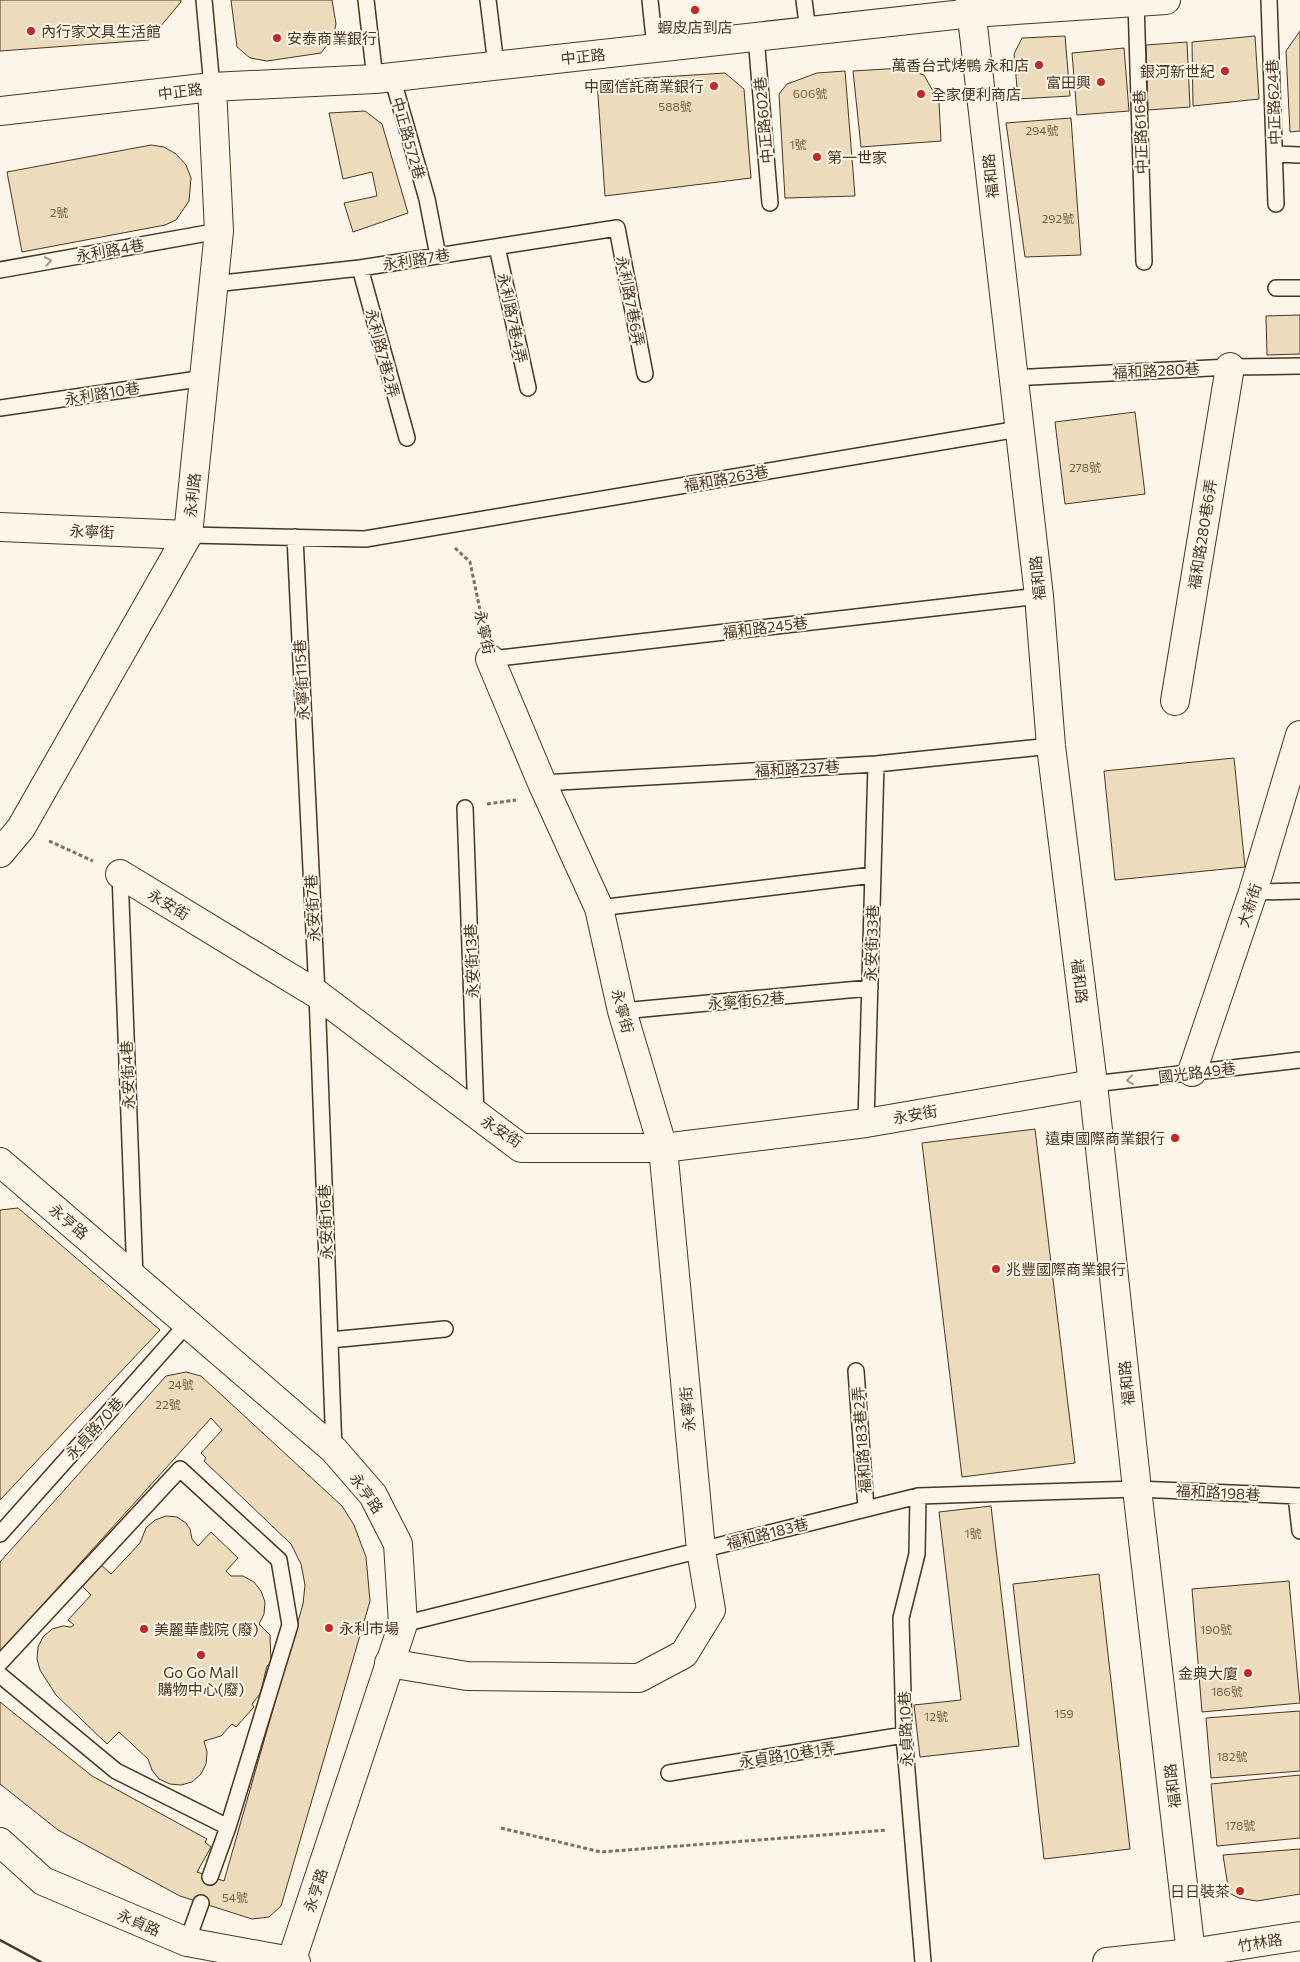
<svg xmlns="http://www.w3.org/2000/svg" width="1300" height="1962" viewBox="0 0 1300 1962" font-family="Commissioner,'Noto Sans TC',sans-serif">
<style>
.building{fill:#ecdcbc;stroke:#4a3520}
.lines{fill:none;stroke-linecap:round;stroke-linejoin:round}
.lane-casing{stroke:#4a3520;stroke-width:18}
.street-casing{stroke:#4a3520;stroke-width:30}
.secondary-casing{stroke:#4a3520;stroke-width:30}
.path{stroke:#7f6f5c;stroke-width:3;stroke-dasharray:4 2.5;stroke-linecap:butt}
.lane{stroke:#fbf6e9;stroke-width:15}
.street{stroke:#fbf6e9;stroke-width:28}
.secondary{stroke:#fbf6e9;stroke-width:28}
.wall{stroke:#4a3520;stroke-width:2.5}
.oneway{stroke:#a29684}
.poi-dot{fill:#c62828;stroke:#fbf6e9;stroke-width:2}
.labels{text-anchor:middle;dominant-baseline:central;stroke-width:4;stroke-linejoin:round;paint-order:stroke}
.number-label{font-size:12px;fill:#725f47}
.poi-label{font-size:15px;fill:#4a3520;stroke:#fbf6e9;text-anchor:start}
.street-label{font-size:15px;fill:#4a3520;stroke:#fbf6e9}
</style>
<rect width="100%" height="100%" fill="#fbf6e9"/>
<!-- building -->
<path class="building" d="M0,0H181V2L149,40L0,51Z
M231,0H332L336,24L333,37L321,53L267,61L250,58L237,47Z
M1300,31V131L1290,132L1286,51Z
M1065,36L1070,96L1018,99L1014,54L1022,38Z
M1255,36L1259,99L1193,106L1192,42Z
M1187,42L1190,107L1148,110L1146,45Z
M1124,48L1129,111L1077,115L1072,53Z
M902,68L924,75L939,102L941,141L861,147L853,71Z
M845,71L855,196L785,198L779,94L787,84L817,73Z
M725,73L744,89L751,178L605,196L597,81Z
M365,111L382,124L408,213L353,232L344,203L377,196L372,172L343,179L329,113Z
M1071,118L1081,255L1025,257L1006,123Z
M151,145L164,147L176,154L186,165L191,178L189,201L176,220L165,225L22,252L7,172Z
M1300,315V354L1267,355L1266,316Z
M1135,412L1145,494L1065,504L1055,422Z
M1234,758L1245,867L1115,880L1104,771Z
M1035,1129L1075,1463L962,1477L922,1143Z
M18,1208L160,1330L0,1500V1210Z
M186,1372L201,1376L342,1506L354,1525L366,1557L370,1601L281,1906L269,1917L252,1919L180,1896L58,1830L0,1784V1702L92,1776L207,1839L205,1842L211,1847L197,1872L224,1881L303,1604L305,1585L301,1564L291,1544L204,1461L206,1458L201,1453L222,1430L211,1418L0,1652V1562L166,1376Z
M991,1506L1019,1746L920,1757L914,1705L961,1700L939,1512Z
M166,1516L177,1517L186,1523L190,1529L192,1539L198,1546L211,1532L238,1558L226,1571L231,1576H243L254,1582L261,1591L265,1602L264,1614L259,1624L270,1635L271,1662L267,1666L260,1694L252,1704L254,1707L236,1727L232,1724L221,1736L204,1741L207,1752L206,1764L201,1774L192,1782L181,1785L170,1784L159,1779L152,1770L148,1759L119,1732L107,1744L56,1695L40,1670L37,1659L38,1647L43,1637L52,1629L63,1626L71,1627L74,1625L68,1620L91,1595L80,1584L99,1563L111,1574L140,1543L146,1528L155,1520Z
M1099,1574L1130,1849L1044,1859L1013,1584Z
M1289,1581L1300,1703L1202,1712L1192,1589Z
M1300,1711V1771L1211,1778L1206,1718Z
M1300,1775V1838L1217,1846L1211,1784Z
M1300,1849V1894L1257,1901L1239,1898L1229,1893L1223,1855Z"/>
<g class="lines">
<defs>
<path id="lane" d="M204,0L212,87
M366,0L375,79
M488,0L496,65
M650,0L655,48
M804,0L808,31
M1269,0L1276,204
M1136,2L1144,262
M756,37L770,203
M392,77L427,199L438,256
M1276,154L1300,155
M497,247L528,388
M360,268L407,438
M0,270L219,231
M214,284L360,268L617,228L645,374
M1276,288H1300
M1013,378L1230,367L1300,366
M0,408L205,378
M188,535L365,539L1019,429
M295,537L317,994L334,1450
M490,659L1039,596
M542,783L876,764L1051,746
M465,808L476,1115
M120,874L135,1277
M1253,892L1300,891
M599,908L873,875
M622,1011L870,988
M1093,1084L1300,1060
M866,1123L876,764
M330,1340L445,1329
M856,1371L866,1508
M918,1496L917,1554L901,1618L904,1735L923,1962
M1296,1496L1300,1531
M0,1534L188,1323
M403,1624L918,1496L1137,1489L1300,1496
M0,1663L180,1469L279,1560L290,1625L228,1827L210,1877
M0,1675L116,1771L228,1827
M669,1773L904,1735
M187,1942L201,1903"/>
<path id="street" d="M0,527L188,535
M1175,701L1230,367
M120,874L317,994L521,1148H663L866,1123L1093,1084
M1192,1072L1253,892L1300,735
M0,1162L334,1450L373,1495L398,1544L403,1624L291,1962
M389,1663L467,1676L639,1678L684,1654L711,1610L701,1550L663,1148L622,1011L599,908L542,783L490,659
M0,1842L43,1881L187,1942L296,1962
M1107,1962L1191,1953L1300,1936"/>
<path id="secondary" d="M970,0L1039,596L1051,746L1093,1084L1137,1489L1192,1962
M0,111L212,87L375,79L972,13L1166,0
M0,853L21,828L188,535L219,231L212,87"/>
</defs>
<!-- lane casing -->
<use href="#lane" class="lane-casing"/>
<!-- street casing -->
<use href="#street" class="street-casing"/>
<!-- secondary casing -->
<use href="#secondary" class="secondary-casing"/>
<!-- path -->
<path class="path" d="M455,548L470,562L484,629
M487,804L516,800
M49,841L93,861
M501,1828L601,1852L887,1830"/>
<!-- lane -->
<use href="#lane" class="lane"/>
<!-- street -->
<use href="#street" class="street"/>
<!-- secondary -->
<use href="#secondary" class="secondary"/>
<!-- wall -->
<path class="wall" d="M0,1940L41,1962"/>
</g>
<!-- one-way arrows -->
<defs><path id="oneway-chevron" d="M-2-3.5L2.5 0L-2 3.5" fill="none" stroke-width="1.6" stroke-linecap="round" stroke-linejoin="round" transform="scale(1.25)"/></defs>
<g class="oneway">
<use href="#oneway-chevron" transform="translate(48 261) rotate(-10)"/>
<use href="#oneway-chevron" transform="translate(1130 1080) rotate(173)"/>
</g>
<!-- markers -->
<g class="poi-dot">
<circle cx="695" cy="10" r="5"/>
<circle cx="31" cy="31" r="5"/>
<circle cx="277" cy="38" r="5"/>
<circle cx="1039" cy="65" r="5"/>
<circle cx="1225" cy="71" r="5"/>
<circle cx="1101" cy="82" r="5"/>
<circle cx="714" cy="86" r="5"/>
<circle cx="921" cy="94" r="5"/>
<circle cx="817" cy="157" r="5"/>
<circle cx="1175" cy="1138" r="5"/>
<circle cx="996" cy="1269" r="5"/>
<circle cx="329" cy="1628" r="5"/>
<circle cx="144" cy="1629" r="5"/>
<circle cx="201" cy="1655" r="5"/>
<circle cx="1248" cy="1673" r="5"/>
<circle cx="1240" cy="1891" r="5"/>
</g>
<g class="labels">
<!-- number labels -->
<g class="number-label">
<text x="810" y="93">606號</text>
<text x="675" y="106">588號</text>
<text x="1042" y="130">294號</text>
<text x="798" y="144">1號</text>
<text x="59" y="212">2號</text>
<text x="1058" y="218">292號</text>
<text x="1085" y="467">278號</text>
<text x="181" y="1384">24號</text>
<text x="168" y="1404">22號</text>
<text x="973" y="1533">1號</text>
<text x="1216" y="1629">190號</text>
<text x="1227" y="1691">186號</text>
<text x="1064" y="1713">159</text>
<text x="936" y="1716">12號</text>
<text x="1232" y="1756">182號</text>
<text x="1240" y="1825">178號</text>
<text x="235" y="1897">54號</text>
</g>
<!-- poi labels -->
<g class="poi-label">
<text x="695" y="27" text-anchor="middle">蝦皮店到店</text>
<text x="41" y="31">內行家文具生活館</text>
<text x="287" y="38">安泰商業銀行</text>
<text x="1029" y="65" text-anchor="end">萬香台式烤鴨 永和店</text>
<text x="1215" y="71" text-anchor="end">銀河新世紀</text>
<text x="1091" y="82" text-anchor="end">富田興</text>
<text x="704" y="86" text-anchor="end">中國信託商業銀行</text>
<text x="931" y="94">全家便利商店</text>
<text x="827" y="157">第一世家</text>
<text x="1165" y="1138" text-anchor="end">遠東國際商業銀行</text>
<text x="1006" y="1269">兆豐國際商業銀行</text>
<text x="339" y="1628">永利市場</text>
<text x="154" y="1629">美麗華戲院 (廢)</text>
<text x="201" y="1672" text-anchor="middle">Go Go Mall<tspan x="201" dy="17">購物中心(廢)</tspan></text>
<text x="1238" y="1673" text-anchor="end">金典大廈</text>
<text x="1230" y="1891" text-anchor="end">日日裝茶</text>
</g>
<!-- street labels -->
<g class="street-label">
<text transform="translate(583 56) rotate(-6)">中正路</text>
<text transform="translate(180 91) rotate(-7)">中正路</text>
<text transform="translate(1273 102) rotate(-92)">中正路624巷</text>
<text transform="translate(763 120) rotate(-95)">中正路602巷</text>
<text transform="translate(1140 132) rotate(-92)">中正路616巷</text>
<text transform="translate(409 138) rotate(74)">中正路572巷</text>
<text transform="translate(990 176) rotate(-96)">福和路</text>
<text transform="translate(110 250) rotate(-10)">永利路4巷</text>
<text transform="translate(416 259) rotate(-9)">永利路7巷</text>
<text transform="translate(631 301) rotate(79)">永利路7巷6弄</text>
<text transform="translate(513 318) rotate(78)">永利路7巷4弄</text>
<text transform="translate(383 353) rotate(75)">永利路7巷2弄</text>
<text transform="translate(1156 370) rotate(-3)">福和路280巷</text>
<text transform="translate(102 393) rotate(-9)">永利路10巷</text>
<text transform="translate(726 478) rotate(-10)">福和路263巷</text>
<text transform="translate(192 495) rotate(-84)">永利路</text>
<text transform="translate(92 531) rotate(2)">永寧街</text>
<text transform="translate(1202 534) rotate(-81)">福和路280巷6弄</text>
<text transform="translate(1037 578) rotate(-96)">福和路</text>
<text transform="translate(765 627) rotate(-7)">福和路245巷</text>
<text transform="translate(485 632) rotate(78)">永寧街</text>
<text transform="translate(301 680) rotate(-93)">永寧街115巷</text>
<text transform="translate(797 768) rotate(-3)">福和路237巷</text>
<text transform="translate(169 904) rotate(31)">永安街</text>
<text transform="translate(1249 905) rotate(-72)">大新街</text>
<text transform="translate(312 908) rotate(-93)">永安街7巷</text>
<text transform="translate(871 943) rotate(-88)">永安街33巷</text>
<text transform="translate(471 961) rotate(-92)">永安街13巷</text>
<text transform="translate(1080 981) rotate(83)">福和路</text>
<text transform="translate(746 1000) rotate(-5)">永寧街62巷</text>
<text transform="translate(623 1011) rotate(75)">永寧街</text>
<text transform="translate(1197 1072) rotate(-7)">國光路49巷</text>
<text transform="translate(127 1075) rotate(-92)">永安街4巷</text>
<text transform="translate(915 1114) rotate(-10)">永安街</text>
<text transform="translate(502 1131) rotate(33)">永安街</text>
<text transform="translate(69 1221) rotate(40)">永亨路</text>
<text transform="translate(325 1222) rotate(-92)">永安街16巷</text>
<text transform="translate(1126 1383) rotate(-96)">福和路</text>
<text transform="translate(687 1409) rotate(-95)">永寧街</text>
<text transform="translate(94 1428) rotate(-48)">永貞路70巷</text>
<text transform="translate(861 1440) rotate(-94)">福和路183巷2弄</text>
<text transform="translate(1218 1492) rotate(3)">福和路198巷</text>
<text transform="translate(367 1493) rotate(55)">永亨路</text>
<text transform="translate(767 1533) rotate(-14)">福和路183巷</text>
<text transform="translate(905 1729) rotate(-92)">永貞路10巷</text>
<text transform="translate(787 1754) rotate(-9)">永貞路10巷1弄</text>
<text transform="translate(1172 1786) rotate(-97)">福和路</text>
<text transform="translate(315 1890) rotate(-72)">永亨路</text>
<text transform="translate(139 1922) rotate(23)">永貞路</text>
<text transform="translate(1260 1942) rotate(-9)">竹林路</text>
</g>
</g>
</svg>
